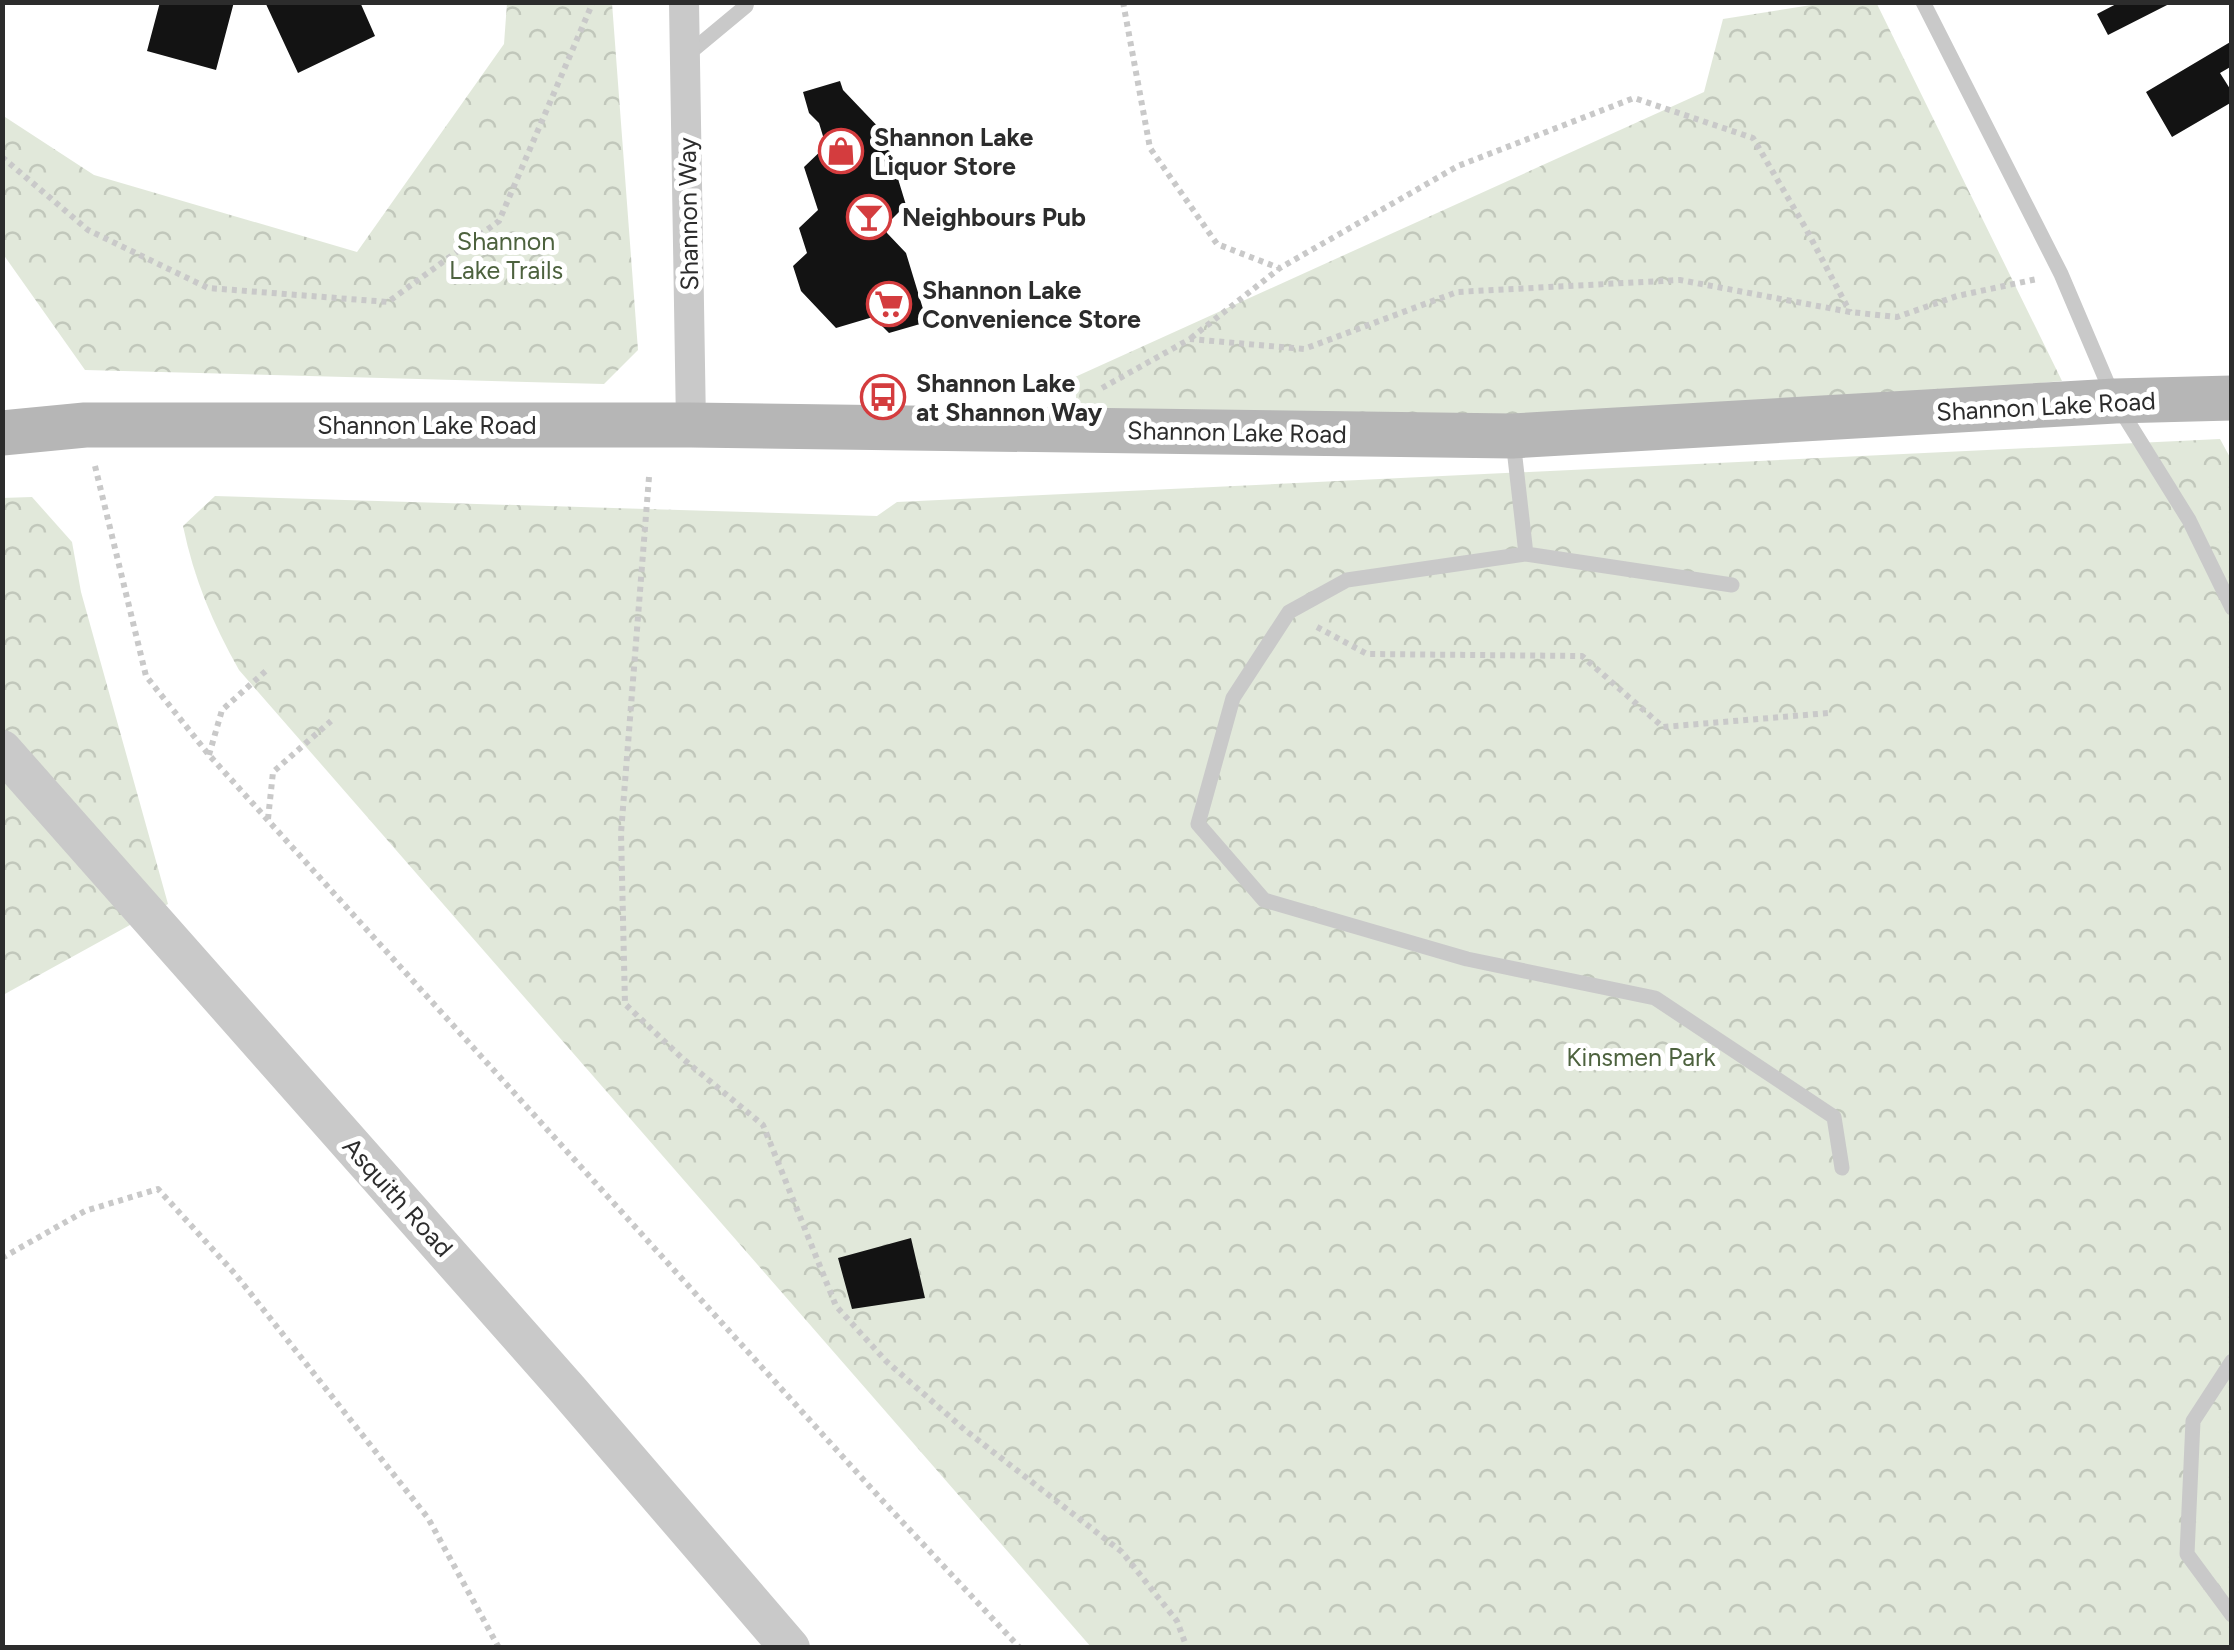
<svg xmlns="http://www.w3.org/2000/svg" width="2234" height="1650" viewBox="0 0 2234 1650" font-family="Figtree,sans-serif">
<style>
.park{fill:url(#park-crowns)}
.building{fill:#131313}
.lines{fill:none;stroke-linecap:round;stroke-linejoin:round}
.path{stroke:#c9c9c9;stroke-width:6;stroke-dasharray:5 5;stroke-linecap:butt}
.service{stroke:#c9c9c9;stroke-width:15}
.minor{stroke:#c9c9c9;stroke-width:30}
.tertiary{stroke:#c9c9c9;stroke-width:40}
.secondary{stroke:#b6b6b6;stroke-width:45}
.labels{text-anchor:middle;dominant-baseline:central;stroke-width:10;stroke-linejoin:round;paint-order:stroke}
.poi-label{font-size:25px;font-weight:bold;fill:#2c2c2c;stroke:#fff;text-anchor:start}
.street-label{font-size:25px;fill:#2c2c2c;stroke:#fff}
.park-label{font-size:25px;fill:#4d623e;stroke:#fff}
</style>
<defs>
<pattern id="park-crowns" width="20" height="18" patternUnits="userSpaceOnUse" patternTransform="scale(2.5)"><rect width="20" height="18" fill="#e1e8da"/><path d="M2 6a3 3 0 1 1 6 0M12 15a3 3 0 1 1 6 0" fill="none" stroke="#c1c7bb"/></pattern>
</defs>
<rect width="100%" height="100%" fill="#fff"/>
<!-- park -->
<path class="park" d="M1876,2L2062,381L1729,411L1508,416L1077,418L1075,377L1704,92L1723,19L1824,3Z
M507,3H612L638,350L604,384L85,370L3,254V97L5,117L94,175L357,252L504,44Z
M2220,439L2232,461L2231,1647H1091L239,670C213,624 194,579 183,526L215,496L877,516L897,502Z
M32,497L72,542L81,592L168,904L3,995L2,498Z"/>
<!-- building -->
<path class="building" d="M160,2H234L216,70L147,51Z
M265,2H360L375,36L298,73Z
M2120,2H2173L2108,35L2097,14Z
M2232,41V66L2220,73L2232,92V102L2172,137L2146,92Z
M840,81L843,90L884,133L906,205L884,227L887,233L906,253L927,322L889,333L873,317L836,328L801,291L793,266L807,253L799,228L818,210L804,167L826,146L819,123L809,113L803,92Z
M911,1238L925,1298L852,1309L838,1258Z"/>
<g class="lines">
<!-- path -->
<path class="path" d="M1123,2L1150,148L1217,244L1279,268
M2,157L88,230L208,288L388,302L499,221L593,2
M1191,338L1280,268L1458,166L1634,98L1753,138L1805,227L1850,312
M1102,388L1190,339L1304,349L1457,292L1680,280L1850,312L1897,317L1957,296L2037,279
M95,466L146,676L209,755L880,1498L1020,1648
M649,477L621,833L625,1004L682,1058L763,1125L836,1306L886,1361L965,1430L1122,1552L1177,1621L1187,1648
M1317,627L1367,654L1582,656L1663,727L1829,713
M209,755L222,710L268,669
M268,819L273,772L331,721
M2,1258L85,1211L158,1189L236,1275L428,1518L499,1648"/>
<!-- service -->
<path class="service" d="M1923,2L2061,274L2115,401L2189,520L2232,608
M687,55L746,6L747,2
M1513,440L1526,554
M1732,585L1526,554L1347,580L1289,612L1233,698L1198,824L1264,900L1467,959L1655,998L1834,1117L1842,1168
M2232,1361L2193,1421L2187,1554L2232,1615"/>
<!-- minor -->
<path class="minor" d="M684,2L691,425"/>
<!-- tertiary -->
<path class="tertiary" d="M2,750L568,1390L790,1648"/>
<!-- secondary -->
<path class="secondary" d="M2,433L85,425H691L1512,436L2115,401L2232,398"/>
</g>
<!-- icons -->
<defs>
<symbol id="shop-ring" viewBox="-11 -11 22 22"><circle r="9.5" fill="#fff" stroke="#d43c3e" stroke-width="1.5"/><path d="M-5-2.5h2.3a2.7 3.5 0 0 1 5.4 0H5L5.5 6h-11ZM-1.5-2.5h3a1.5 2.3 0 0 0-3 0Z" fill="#d43c3e"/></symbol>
<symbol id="bar-ring" viewBox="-11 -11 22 22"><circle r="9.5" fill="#fff" stroke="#d43c3e" stroke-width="1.5"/><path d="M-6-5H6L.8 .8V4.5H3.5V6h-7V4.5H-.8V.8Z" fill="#d43c3e"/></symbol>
<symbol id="supermarket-ring" viewBox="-11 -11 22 22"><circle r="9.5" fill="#fff" stroke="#d43c3e" stroke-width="1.5"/><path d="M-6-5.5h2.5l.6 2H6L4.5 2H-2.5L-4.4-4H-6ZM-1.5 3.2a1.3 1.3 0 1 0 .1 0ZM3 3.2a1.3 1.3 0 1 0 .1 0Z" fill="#d43c3e"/></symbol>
<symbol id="bus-ring" viewBox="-11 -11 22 22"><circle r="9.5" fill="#fff" stroke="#d43c3e" stroke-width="1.5"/><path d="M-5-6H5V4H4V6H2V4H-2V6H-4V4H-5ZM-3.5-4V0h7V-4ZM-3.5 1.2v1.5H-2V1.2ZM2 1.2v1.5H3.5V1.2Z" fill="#d43c3e"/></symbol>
</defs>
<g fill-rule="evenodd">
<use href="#shop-ring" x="816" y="126" width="50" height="50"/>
<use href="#bar-ring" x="844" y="192" width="50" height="50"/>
<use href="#supermarket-ring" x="864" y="279" width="50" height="50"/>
<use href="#bus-ring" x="858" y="372" width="50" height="50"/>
</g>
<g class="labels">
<!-- poi labels -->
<g class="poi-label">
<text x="874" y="137">Shannon Lake<tspan x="874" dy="29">Liquor Store</tspan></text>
<text x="902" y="217">Neighbours Pub</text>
<text x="922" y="290">Shannon Lake<tspan x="922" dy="29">Convenience Store</tspan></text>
<text x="916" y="383">Shannon Lake<tspan x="916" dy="29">at Shannon Way</tspan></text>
</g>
<!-- street labels -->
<g class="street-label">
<text transform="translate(688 214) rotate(-91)">Shannon Way</text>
<text transform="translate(2046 406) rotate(-3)">Shannon Lake Road</text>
<text x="427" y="425">Shannon Lake Road</text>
<text transform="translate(1237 432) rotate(1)">Shannon Lake Road</text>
<text transform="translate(398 1197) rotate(48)">Asquith Road</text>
</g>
<!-- park labels -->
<g class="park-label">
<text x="506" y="241">Shannon<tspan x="506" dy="29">Lake Trails</tspan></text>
<text x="1641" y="1057">Kinsmen Park</text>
</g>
</g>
<!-- border -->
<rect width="2234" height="1650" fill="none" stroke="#2c2c2c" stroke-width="10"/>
</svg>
